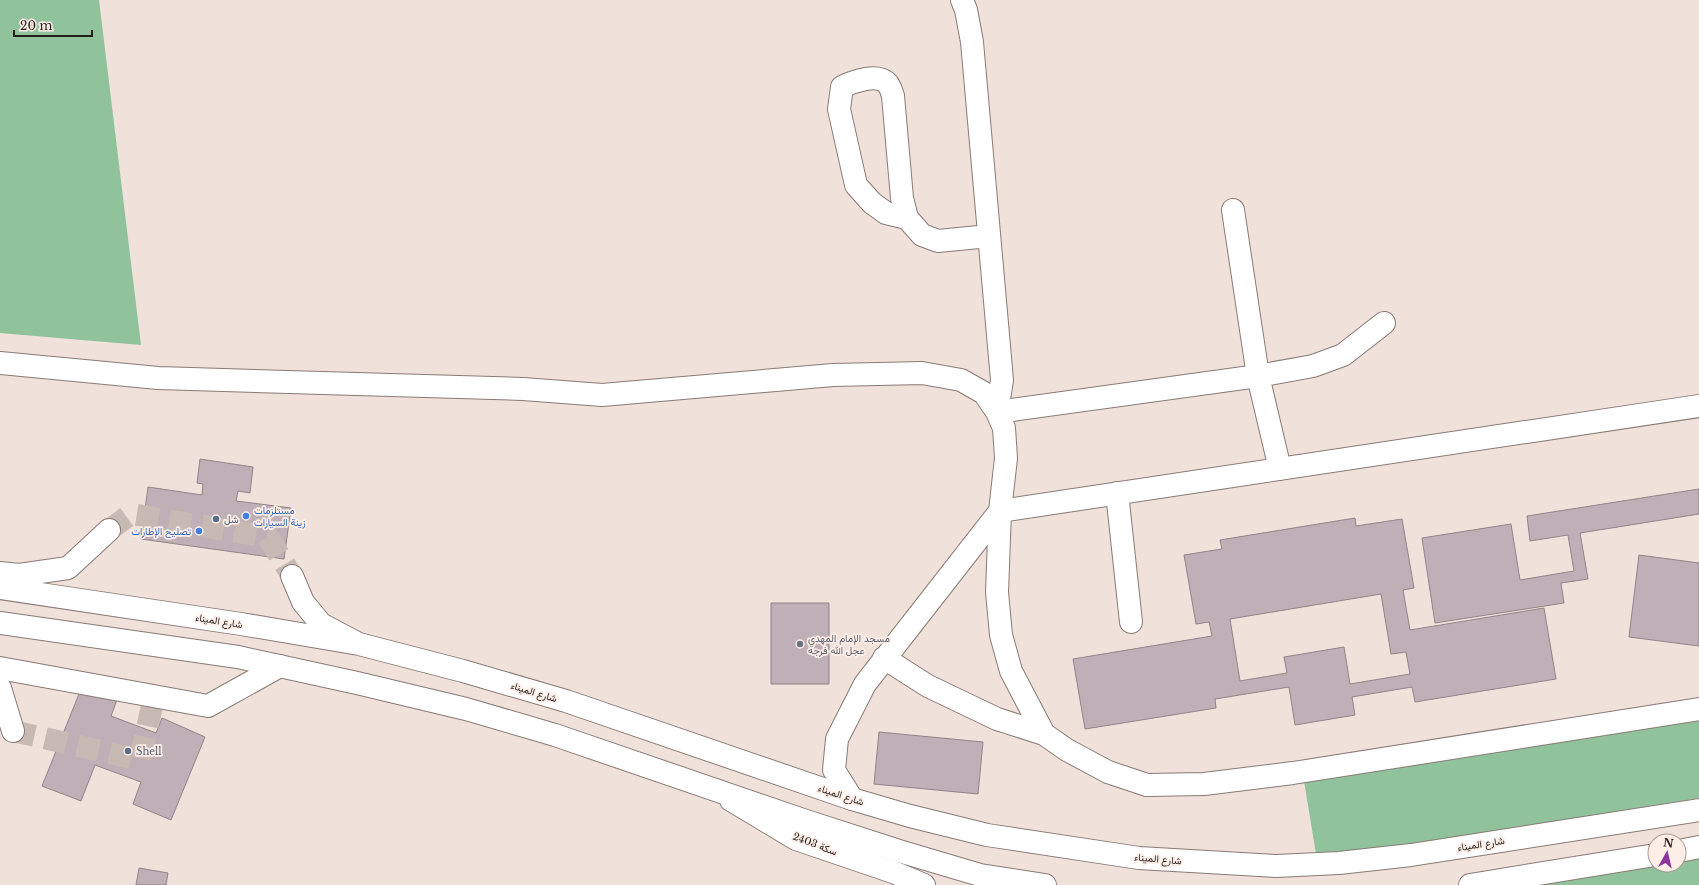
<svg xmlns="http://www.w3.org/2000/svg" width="1699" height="885" viewBox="0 0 1699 885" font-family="'Libre Baskerville',Vazirmatn,serif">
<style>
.green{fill:#90c29b}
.building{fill:#beb0b6;stroke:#918388;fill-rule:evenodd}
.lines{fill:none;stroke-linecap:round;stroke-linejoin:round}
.minor-tunnel{stroke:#c7bab5;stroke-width:22;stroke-dasharray:22 11;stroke-linecap:butt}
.minor-casing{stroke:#887a75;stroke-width:24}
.major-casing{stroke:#887a75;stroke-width:24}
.minor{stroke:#fff;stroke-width:22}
.major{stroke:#fff;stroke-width:22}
.shop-dot{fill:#3f7fe0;stroke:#feeee8;stroke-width:1.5}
.service-dot{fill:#5c6f8a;stroke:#feeee8;stroke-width:1.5}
.worship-dot{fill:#6b7280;stroke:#feeee8;stroke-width:1.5}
.labels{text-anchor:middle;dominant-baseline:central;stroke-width:3.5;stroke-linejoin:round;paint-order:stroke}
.shop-label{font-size:10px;fill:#366cbe;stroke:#feeee8;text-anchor:start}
.service-label{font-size:10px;fill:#4e5e75;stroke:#feeee8;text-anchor:start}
.street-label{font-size:10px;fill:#231d1b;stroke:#feeee8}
.worship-label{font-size:10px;fill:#5b616d;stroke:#feeee8;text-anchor:start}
</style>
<rect width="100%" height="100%" fill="#f0e1db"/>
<!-- green -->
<path class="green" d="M0,0H99L141,345L0,333Z
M1699,717V798L1317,860L1304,781Z
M1699,857V885H1523L1655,865H1679V860Z"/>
<!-- building -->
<path class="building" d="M200,459L253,467L250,493L238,491L236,501L291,508L284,559L141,539L148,487L202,495L203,484L197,483Z
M1699,489V514L1580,533L1588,579L1561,583L1564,603L1435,623L1422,538L1511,524L1520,580L1574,571L1568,535L1530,541L1527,516Z
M1355,518L1356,526L1402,519L1414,588L1403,590L1410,630L1544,608L1556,679L1415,702L1412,687L1352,697L1355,715L1295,725L1289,687L1215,699L1216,708L1085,729L1073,659L1212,636L1209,622L1196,624L1184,555L1222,549L1220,540ZM1381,594L1391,654L1406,652L1410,674L1350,684L1344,647L1284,657L1287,673L1240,681L1230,619Z
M1639,555L1699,563V646L1629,637Z
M771,603H829V684H771Z
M83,684L118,697L111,716L156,733L162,718L205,737L171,820L133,804L141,782L95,765L81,801L42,786Z
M879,732L983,742L978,794L874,784Z
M139,868L168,873L166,885H136Z"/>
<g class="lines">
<!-- minor-tunnel -->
<path class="minor-tunnel" d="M109,530L131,514L268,537L292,576
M13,731L140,760L154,697"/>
<defs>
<path id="minor" d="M962,0L966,10L972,42L1002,380L997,412L1258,376L1313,366L1343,355L1384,323
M1233,210L1258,376L1280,469
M907,218L886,213L872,203L856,185L839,109L842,87C852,82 878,72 888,84C890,87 892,92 893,96L902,198L907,218L922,235L938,241L989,236
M0,363L158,378L523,389L602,395L833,375L922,373L961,380L984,393L997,412L1004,428L1006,458L1000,511L997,592L1001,635L1011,671L1044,734
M1117,493L1131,622
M0,573L19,575L68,568L109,530
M292,576L303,602L321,624L355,642
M884,658L928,686L997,719L1044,734L1067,750L1108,772L1147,785L1204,784L1293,773L1699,709
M0,668L208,706L280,666
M0,688L13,731
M852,799L834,770L837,739L865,684L1000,511L1699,406
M731,800L796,839L893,872L924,885"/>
<path id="major" d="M0,588L241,624L359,644L463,671L566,701L852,799L910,816L987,835L1139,858L1276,866L1339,863L1411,855L1699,810
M0,623L238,657L357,683L466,709L555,735L806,821L899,851L980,875L1045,885
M1679,851L1699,847
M1470,885L1655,855"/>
</defs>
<!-- minor casing -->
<use href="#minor" class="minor-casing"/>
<!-- major casing -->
<use href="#major" class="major-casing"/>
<!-- minor -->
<use href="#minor" class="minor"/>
<!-- major -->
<use href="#major" class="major"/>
</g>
<!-- markers -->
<g class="shop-dot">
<circle cx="246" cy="516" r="4"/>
<circle cx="199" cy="531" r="4"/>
</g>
<g class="service-dot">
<circle cx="216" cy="519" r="4"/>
<circle cx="128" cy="751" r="4"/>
</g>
<circle class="worship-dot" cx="800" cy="644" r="4"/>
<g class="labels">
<!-- shop labels -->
<g class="shop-label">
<text x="254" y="510">مستلزمات<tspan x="254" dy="12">زينة السيارات</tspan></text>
<text x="191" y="531" text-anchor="end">تصليح الإطارات</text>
</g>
<!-- service labels -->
<g class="service-label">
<text x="224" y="519">شل</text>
<text x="136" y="751">Shell</text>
</g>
<!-- street labels -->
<g class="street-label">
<text transform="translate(219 621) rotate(9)">شارع الميناء</text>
<text transform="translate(534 692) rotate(17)">شارع الميناء</text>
<text transform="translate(841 795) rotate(18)">شارع الميناء</text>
<text transform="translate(815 844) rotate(21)">سكة 2403</text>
<text transform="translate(1481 844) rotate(-9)">شارع الميناء</text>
<text transform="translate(1158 859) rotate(5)">شارع الميناء</text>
</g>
<!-- worship labels -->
<g class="worship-label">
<text x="808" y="638">مسجد الإمام المهدي<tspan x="808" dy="12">عجل الله فرجه</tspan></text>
</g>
</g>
<!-- north arrow -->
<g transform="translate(1667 853) rotate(8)"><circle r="19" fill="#feeee8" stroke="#a69a96"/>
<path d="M0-3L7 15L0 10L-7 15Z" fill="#8d339e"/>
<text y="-6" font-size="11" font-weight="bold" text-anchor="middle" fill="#231d1b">N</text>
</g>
<!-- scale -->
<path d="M14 30v6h78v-6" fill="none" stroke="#231d1b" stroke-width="2"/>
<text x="20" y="30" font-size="12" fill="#231d1b" stroke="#feeee8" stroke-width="3" paint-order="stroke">20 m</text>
</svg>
